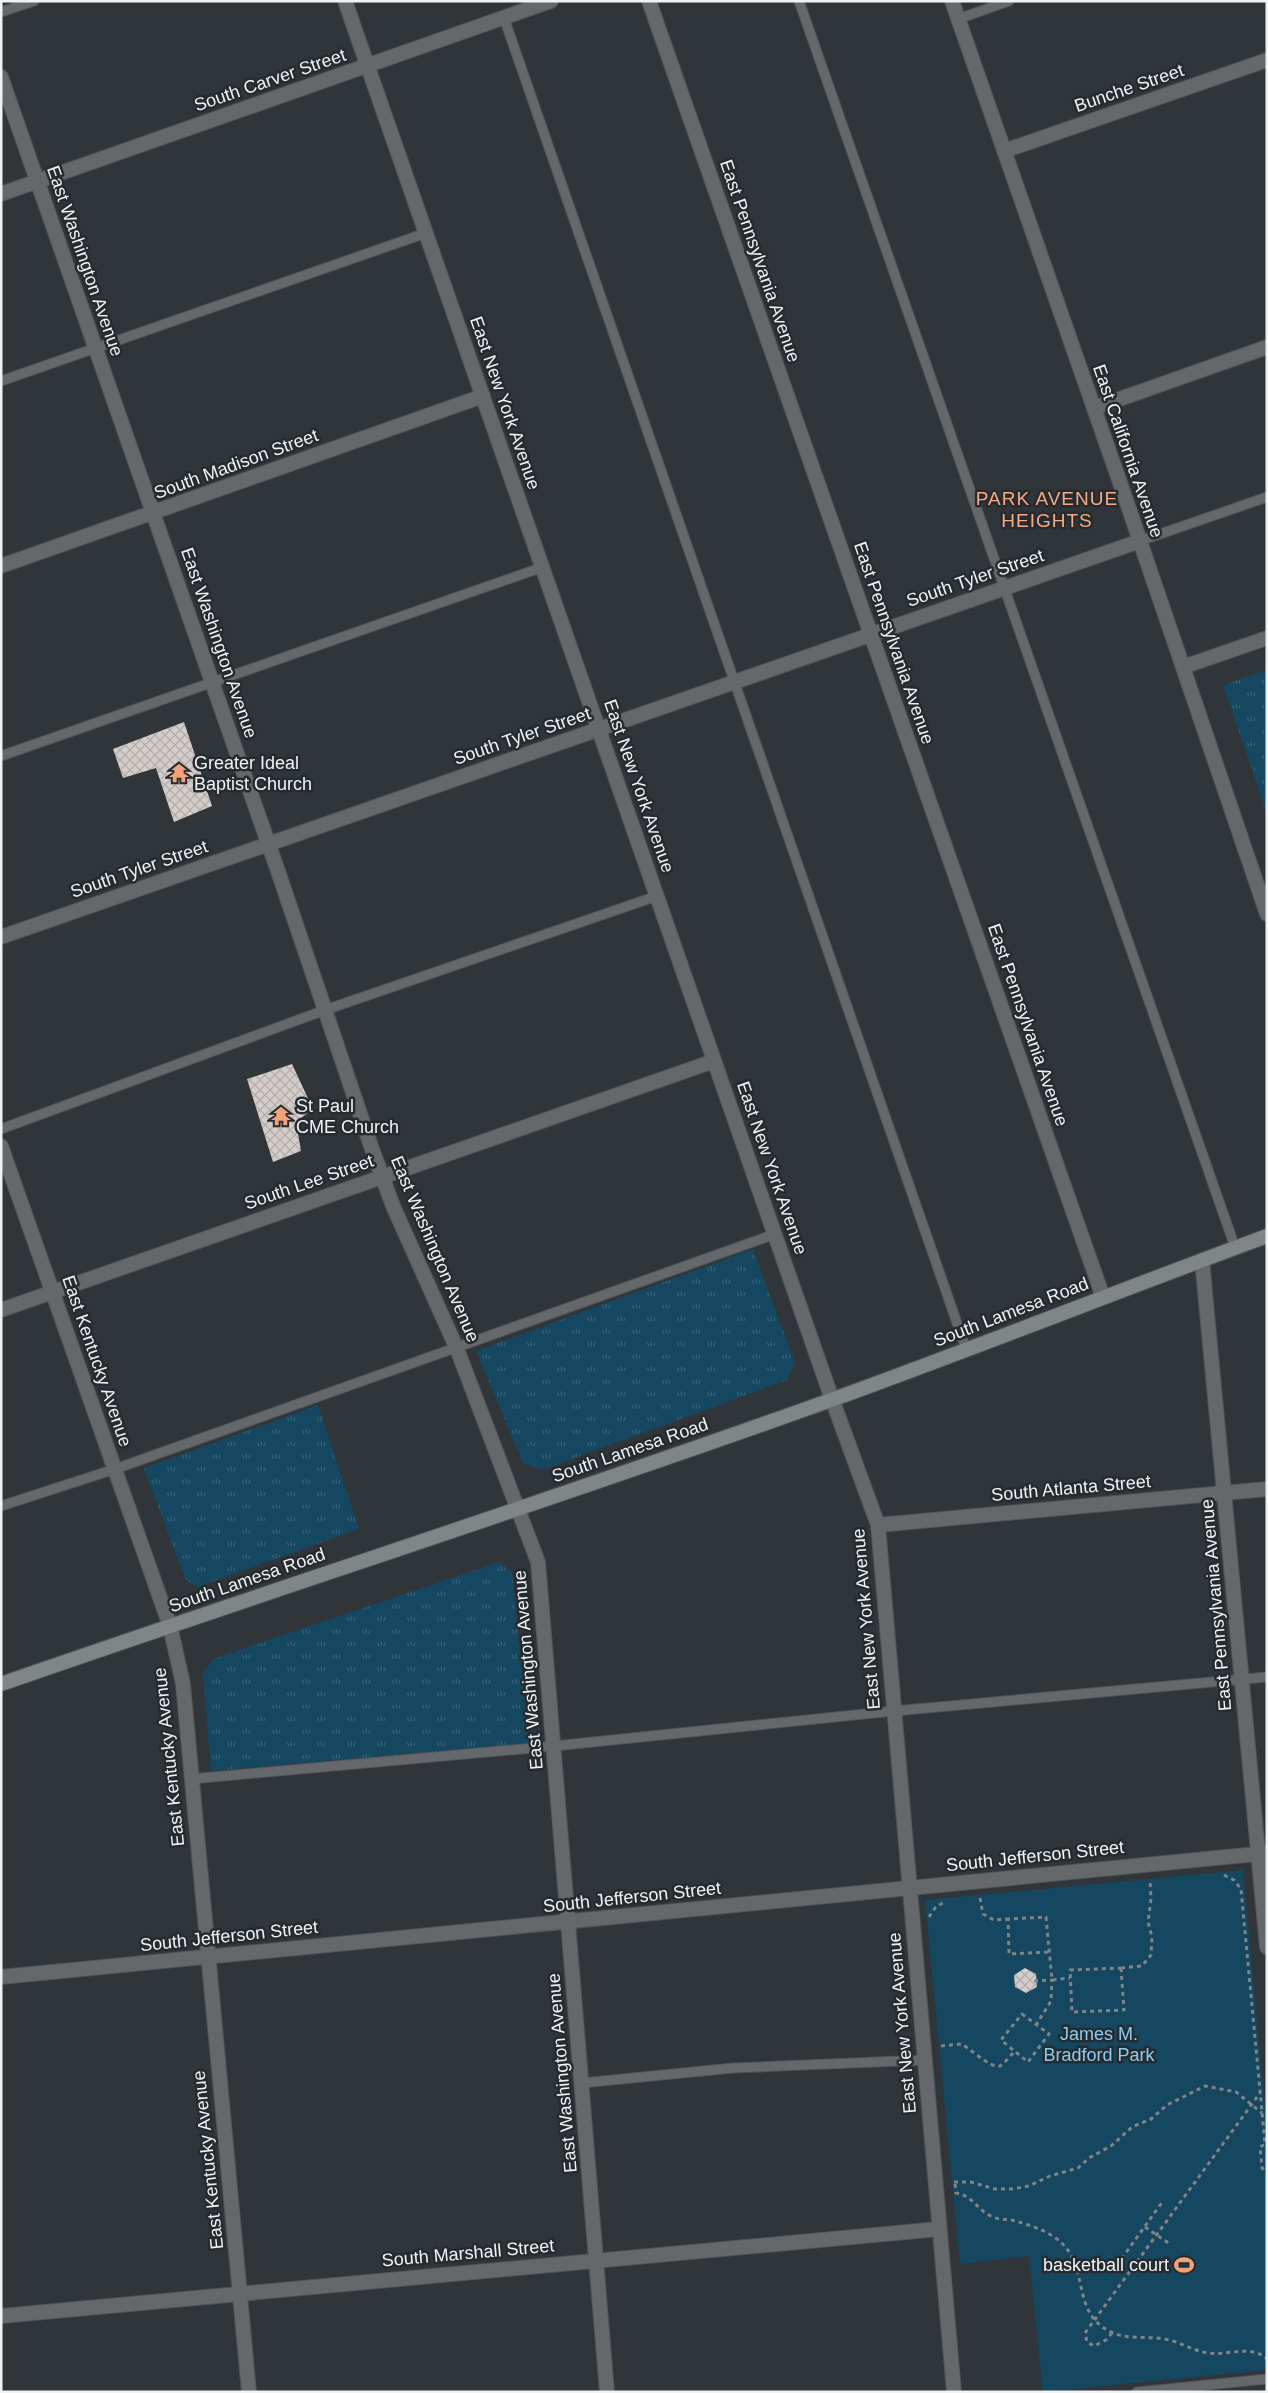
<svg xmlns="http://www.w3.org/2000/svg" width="1268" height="2393" viewBox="0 0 1268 2393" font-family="Arial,sans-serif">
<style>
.grass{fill:url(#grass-tufts)}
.green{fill:#154760}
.building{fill:url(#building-cross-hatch)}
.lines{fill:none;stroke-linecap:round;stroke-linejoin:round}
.service-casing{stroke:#4f5357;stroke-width:11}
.minor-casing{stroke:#4f5357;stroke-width:16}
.tertiary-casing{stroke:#4f5357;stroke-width:16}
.secondary-casing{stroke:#4f5357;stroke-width:16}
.path{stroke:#808488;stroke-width:3;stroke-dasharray:4 4;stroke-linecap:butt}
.service{stroke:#65686a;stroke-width:9}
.minor{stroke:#65686a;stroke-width:14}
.tertiary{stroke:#65686a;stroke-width:14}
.secondary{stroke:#808587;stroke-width:14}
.labels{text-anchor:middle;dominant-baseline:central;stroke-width:5;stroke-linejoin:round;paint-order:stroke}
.street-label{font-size:18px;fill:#f0f3f6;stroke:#262b2f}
.poi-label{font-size:18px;fill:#f0f3f6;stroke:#262b2f;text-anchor:start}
.park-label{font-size:18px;fill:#8cccf0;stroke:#262b2f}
.neighbourhood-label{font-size:19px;letter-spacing:1px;fill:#f4aa86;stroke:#262b2f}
</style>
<defs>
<pattern id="grass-tufts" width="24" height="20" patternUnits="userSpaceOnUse" patternTransform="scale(1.25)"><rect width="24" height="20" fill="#154760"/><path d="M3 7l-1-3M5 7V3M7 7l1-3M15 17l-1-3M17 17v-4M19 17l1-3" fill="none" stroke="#376277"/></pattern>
<pattern id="building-cross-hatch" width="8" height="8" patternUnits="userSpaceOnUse" patternTransform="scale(1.25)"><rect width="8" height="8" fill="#d5cdca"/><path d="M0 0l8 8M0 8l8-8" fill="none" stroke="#b2acaa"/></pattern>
</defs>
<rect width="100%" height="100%" fill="#303539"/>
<!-- grass -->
<path class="grass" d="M1267,670V814L1223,685Z
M753,1249L795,1363L787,1380L542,1470L523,1463L476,1351Z
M318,1405L359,1529L197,1587L185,1579L144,1468Z
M499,1562L512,1572L529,1743L211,1771L203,1673L213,1659Z"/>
<!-- green -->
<path class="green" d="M1243,1870L1267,2128V2370L1043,2392L1029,2256L960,2264L925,1900Z"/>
<!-- building -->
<path class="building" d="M184,722L212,806L174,822L156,768L123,778L113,749Z
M292,1064L313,1109L296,1122L301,1151L273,1162L247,1079Z
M1025,1968L1036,1974L1037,1987L1026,1993L1015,1987L1014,1975Z"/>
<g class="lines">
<defs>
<path id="service" d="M799,1L1235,1247
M1,12L34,1
M504,18L966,1349
M958,19L1009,1
M1,381L426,233
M1140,541L1267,497
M1,756L543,567
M1,1129L325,1010L657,896
M1,1506L115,1469L775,1234
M191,1779L554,1746L894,1711L1267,1677
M582,2083L733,2068L924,2060
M1137,2392L1267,2379"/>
<path id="minor" d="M649,1L1103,1297
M952,1L1126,500L1267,914
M1,77L280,877L372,1149L393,1206L457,1349L538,1562L607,2392
M1004,151L1267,60
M1,194L551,1
M1094,408L1267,347
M1,566L483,396
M1183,667L1267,638
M1,937L1140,541
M1,1146L170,1626L183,1684L249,2392
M1202,1260L1267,1947
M1,1310L714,1061
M878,1525L1267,1489
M1,1977L1267,1853
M1,2316L939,2229"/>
<path id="tertiary" d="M345,1L832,1399L878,1525L954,2392"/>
<path id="secondary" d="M1,1684C277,1588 556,1499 831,1400C977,1347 1121,1290 1267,1236"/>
</defs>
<!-- service casing -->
<use href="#service" class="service-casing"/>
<!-- minor casing -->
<use href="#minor" class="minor-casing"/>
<!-- tertiary casing -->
<use href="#tertiary" class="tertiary-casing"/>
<!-- secondary casing -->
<use href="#secondary" class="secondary-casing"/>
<!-- path -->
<path class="path" d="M1224,1875L1234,1880L1241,1889L1265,2144L1260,2147L1262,2168L1267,2172
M980,1898L983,1914L994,1920L1008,1919
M929,1917L935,1908L944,1902
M1048,1952L1009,1954L1008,1919L1046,1917L1052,1980L1070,1978
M1121,1968L1124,2010L1072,2012L1070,1970Z
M1121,1968L1142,1966L1151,1955L1152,1937L1148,1922L1151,1899L1150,1880
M1034,1981L1052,1980L1051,2001L1036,2025
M1022,2014L1049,2034L1028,2062L1001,2040Z
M941,2046L961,2044C970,2048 991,2069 1000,2066C1005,2063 1011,2055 1015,2051
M954,2182H971L995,2189H1012L1029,2186L1050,2176L1078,2168L1089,2158L1111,2146L1132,2127L1151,2119L1167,2105L1205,2086L1236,2092L1262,2113
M955,2184L956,2193C974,2196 976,2210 993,2217C999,2220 1005,2219 1011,2220C1027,2224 1043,2229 1057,2239C1091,2265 1070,2311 1109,2331C1127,2341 1149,2335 1169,2340C1182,2343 1194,2351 1208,2353C1227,2356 1252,2344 1267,2359
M1145,2227L1170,2244
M1117,2265L1163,2201
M1112,2333L1106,2340L1094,2346L1087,2342L1085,2333L1260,2093"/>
<!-- service -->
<use href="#service" class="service"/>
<!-- minor -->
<use href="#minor" class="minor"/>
<!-- tertiary -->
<use href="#tertiary" class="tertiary"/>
<!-- secondary -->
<use href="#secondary" class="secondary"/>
</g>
<!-- icons -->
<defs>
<symbol id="temple-bare" viewBox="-9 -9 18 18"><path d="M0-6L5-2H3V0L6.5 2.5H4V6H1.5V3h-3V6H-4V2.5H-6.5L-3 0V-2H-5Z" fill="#f1a27b" stroke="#262b2f" stroke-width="2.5" paint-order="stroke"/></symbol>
<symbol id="stadium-bare" viewBox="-9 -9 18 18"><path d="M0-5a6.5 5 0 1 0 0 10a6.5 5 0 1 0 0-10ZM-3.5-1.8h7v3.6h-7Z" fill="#f1a27b" stroke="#262b2f" stroke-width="2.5" paint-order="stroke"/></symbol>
</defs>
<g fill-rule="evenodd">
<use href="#temple-bare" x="165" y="759" width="28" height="28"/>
<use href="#temple-bare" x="267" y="1102" width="28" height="28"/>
<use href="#stadium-bare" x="1170" y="2251" width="28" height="28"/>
</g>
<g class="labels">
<!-- street labels -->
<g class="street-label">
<text transform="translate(270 80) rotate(-19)">South Carver Street</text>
<text transform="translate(1129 88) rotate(-19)">Bunche Street</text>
<text transform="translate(85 261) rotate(71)">East Washington Avenue</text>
<text transform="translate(760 261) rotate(71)">East Pennsylvania Avenue</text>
<text transform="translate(505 403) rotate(71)">East New York Avenue</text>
<text transform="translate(1128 451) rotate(71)">East California Avenue</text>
<text transform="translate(236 464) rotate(-20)">South Madison Street</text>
<text transform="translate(975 578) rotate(-19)">South Tyler Street</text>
<text transform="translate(219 643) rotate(71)">East Washington Avenue</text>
<text transform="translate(894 643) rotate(71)">East Pennsylvania Avenue</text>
<text transform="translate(522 736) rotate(-19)">South Tyler Street</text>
<text transform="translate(639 786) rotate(71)">East New York Avenue</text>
<text transform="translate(139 869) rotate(-19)">South Tyler Street</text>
<text transform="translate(1028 1025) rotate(71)">East Pennsylvania Avenue</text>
<text transform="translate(772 1168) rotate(71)">East New York Avenue</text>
<text transform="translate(309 1182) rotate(-19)">South Lee Street</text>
<text transform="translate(435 1249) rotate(67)">East Washington Avenue</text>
<text transform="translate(1011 1312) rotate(-21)">South Lamesa Road</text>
<text transform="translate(97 1361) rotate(71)">East Kentucky Avenue</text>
<text transform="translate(630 1450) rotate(-19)">South Lamesa Road</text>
<text transform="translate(1071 1488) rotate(-5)">South Atlanta Street</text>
<text transform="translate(247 1580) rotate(-19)">South Lamesa Road</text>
<text transform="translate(1216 1605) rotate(-95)">East Pennsylvania Avenue</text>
<text transform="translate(866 1619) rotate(-95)">East New York Avenue</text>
<text transform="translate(528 1670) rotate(-95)">East Washington Avenue</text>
<text transform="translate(169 1757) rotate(-96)">East Kentucky Avenue</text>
<text transform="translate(1035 1856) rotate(-6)">South Jefferson Street</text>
<text transform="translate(632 1897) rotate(-6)">South Jefferson Street</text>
<text transform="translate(229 1936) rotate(-6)">South Jefferson Street</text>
<text transform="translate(902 2023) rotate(-95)">East New York Avenue</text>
<text transform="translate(562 2073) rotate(-95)">East Washington Avenue</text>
<text transform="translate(208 2160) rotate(-96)">East Kentucky Avenue</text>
<text transform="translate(468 2253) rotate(-5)">South Marshall Street</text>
</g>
<!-- poi labels -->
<g class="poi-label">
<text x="194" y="763">Greater Ideal<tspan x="194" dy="21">Baptist Church</tspan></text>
<text x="296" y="1106">St Paul<tspan x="296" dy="21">CME Church</tspan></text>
<text x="1169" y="2265" text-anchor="end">basketball court</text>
</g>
<!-- park labels -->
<g class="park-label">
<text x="1099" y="2034">James M.<tspan x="1099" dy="21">Bradford Park</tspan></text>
</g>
<!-- neighbourhood labels -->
<g class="neighbourhood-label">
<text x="1047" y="498">PARK AVENUE<tspan x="1047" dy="22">HEIGHTS</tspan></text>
</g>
</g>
<!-- border -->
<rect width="1268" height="2393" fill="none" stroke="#f0f3f6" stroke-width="5"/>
</svg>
